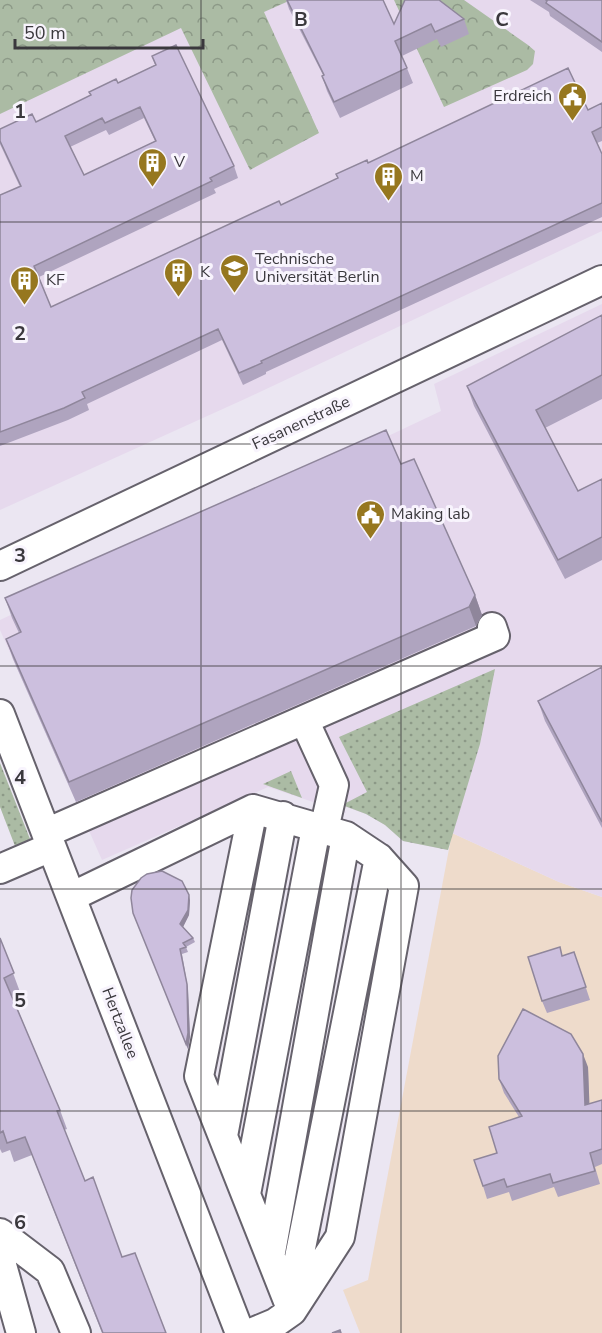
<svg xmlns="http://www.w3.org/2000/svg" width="602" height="1333" viewBox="0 0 602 1333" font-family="'Nunito Sans',sans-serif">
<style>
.commercial{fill:#eedbcb}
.education{fill:#e6d9ed}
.grass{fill:url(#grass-dots)}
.forest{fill:url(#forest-crowns)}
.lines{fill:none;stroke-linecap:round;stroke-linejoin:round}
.minor-casing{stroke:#66626c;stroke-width:32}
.minor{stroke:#fff;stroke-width:28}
.wall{fill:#afa4bf;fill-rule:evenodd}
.shaded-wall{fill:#8f869b}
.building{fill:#ccbfde;stroke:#8f869b;stroke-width:1.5;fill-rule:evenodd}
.grid{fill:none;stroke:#3a383d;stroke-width:1.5;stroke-opacity:0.55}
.labels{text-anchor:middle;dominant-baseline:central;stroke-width:6;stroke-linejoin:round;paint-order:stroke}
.poi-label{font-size:16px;fill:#3a383d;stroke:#f8f4fd;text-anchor:start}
.street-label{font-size:16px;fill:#3a383d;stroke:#f8f4fd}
.grid-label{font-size:20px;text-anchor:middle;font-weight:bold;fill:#3a383d;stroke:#f8f4fd;stroke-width:6;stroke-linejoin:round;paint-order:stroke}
</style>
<defs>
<pattern id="grass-dots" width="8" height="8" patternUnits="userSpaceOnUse" patternTransform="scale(1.5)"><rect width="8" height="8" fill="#abbba4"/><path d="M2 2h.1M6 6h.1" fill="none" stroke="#8c9987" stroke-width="1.8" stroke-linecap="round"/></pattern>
<pattern id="forest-crowns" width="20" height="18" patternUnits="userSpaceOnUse" patternTransform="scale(1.5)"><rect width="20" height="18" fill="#abbba4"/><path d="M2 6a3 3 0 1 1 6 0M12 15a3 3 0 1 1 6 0" fill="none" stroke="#8c9987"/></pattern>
</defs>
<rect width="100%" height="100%" fill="#ebe6f2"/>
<!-- commercial -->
<path class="commercial" d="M452,833L559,882L602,897V1333H360L343,1290L368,1280Z"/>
<!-- education -->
<path class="education" d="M0,0H602V231L247,398L0,510Z
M602,304V897L559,882L452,833L448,850L403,841L385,825L366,814L343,806L346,813L268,787L102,860L0,630V620L441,411L434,384Z"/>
<!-- grass -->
<path class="grass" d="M495,669L480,744L448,850L403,841L385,825L366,814L342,805L367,792L339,737Z
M0,763L30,839L15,846L0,807Z
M291,771L302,798L263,784Z"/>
<!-- forest -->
<path class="forest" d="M0,0H291L264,12L319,133L250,170L181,28L0,114Z
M394,0H464L528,45L535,51L533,64L527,70L444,107Z"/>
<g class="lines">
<defs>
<path id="minor" d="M0,566L602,280
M0,714L240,1333
M305,722L334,785L324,830
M253,809L199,1076L292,1311
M46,833L495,636L492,627
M0,869L51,847
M71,897L253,809L346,836L379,858L404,886L340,1237L292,1311L275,1323L251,1333
M223,1136L283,816
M246,1194L316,828
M0,1233L50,1271L76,1333
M271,1252L346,836
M0,1258L21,1333
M290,1303L379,858"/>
</defs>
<!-- minor casing -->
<use href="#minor" class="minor-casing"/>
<!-- minor -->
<use href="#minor" class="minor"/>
</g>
<!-- wall -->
<path class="wall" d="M286,0H383L394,24L464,19L469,34L441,47L437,39L402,56L413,83L340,118L327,91L322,76L323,75L289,9Z
M530,0H602V52L550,16L549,12Z
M152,56L234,166L238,178L214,189L216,193L39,277L51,307L281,205L338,178L368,163L588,110L602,103V141L597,143L602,154V217L266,372V374L243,385L222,340L87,404L89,410L68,420L0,446V195L20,187L0,144V129L36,122L155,65ZM144,118L155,141L84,175L70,147L106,130L109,135Z
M602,315V399L545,428L578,491L602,479V560L565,579L474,406L467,386Z
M401,464L475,595L482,615L476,626L76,802L13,659L6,639L19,633L12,618L5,598Z
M602,667V828L545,721L538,701Z
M190,900L189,915L183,927L193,938L195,942L186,947L188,952L182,954L188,989L190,1037L188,1049L133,913Z
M0,938L20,992L12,996L60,1110L67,1129L64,1130L85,1181L122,1257L166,1333H102L32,1155L14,1162L10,1150L2,1153L0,1149Z
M574,952L590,1000L547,1013L542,1001L563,956Z
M588,1067L589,1104L602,1100V1164L595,1167L600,1184L558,1197L554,1187L512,1201L509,1192L487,1199L483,1186L497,1153L519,1117L504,1093L499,1079Z"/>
<!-- shaded-wall -->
<path class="shaded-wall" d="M475,595L482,615L476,626L469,607Z
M189,895L190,900L189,915L182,929L180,924Z
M180,949L188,989L190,1037L188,1049L186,1044Z
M583,1054L588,1067L590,1118L585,1105Z"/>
<!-- building -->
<path class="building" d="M287,0H383L394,24L405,0H439L464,19L435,32L431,24L395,41L407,68L334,102L322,76L324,75Z
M546,0H602V42L546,3L547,1Z
M176,45L234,166L210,178L212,181L34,266L51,307L279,201L281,205L338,178L336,174L367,160L368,163L568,68L588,110L602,103V127L592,132L602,154V203L261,361L262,363L239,373L218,329L82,392L85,398L64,408L0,432V195L21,186L0,141V129L32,114L36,122L91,95L89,92L116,79L118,83L156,65L152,56ZM140,107L156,141L84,175L65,136L102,118L105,123Z
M602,315V375L536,410L578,491L602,479V537L558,560L467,386Z
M386,430L401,464L414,459L475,595L469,607L69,782L6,639L21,632L5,598Z
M602,667V822L538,701Z
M162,871L182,881L189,895L188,910L180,924L193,938L183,943L186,947L180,949L187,984L188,1033L186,1044L133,913L131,898L132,890L141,878L147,874Z
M0,938L14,973L4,978L60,1110L57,1111L85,1181L93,1177L122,1257L135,1253L166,1333H103L25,1137L7,1143L3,1131L0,1133Z
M560,947L562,956L574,952L586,987L542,1001L528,957Z
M523,1009L571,1034L583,1054L585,1105L602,1100V1149L590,1153L595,1171L553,1183L550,1174L507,1187L504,1179L483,1186L474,1160L497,1153L489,1127L522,1116L499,1079L498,1056Z
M340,1330L341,1333H332Z"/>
<!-- grid -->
<path class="grid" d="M201,0V1333M401,0V1333M0,222H602M0,444H602M0,666H602M0,889H602M0,1111H602"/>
<!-- icons -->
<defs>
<symbol id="civic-pin" viewBox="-11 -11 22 30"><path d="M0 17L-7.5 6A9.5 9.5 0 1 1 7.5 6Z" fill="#96771f" stroke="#f8f4fd"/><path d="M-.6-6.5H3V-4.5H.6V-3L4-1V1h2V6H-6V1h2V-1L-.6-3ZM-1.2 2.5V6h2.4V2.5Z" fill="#fff"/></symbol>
<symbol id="building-pin" viewBox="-11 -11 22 30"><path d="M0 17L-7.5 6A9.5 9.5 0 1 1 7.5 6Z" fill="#96771f" stroke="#f8f4fd"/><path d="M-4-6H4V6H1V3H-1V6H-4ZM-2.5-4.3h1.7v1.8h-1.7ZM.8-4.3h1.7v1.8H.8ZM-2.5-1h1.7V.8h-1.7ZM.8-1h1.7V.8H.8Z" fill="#fff"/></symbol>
<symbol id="university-pin" viewBox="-11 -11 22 30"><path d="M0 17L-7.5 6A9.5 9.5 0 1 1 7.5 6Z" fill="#96771f" stroke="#f8f4fd"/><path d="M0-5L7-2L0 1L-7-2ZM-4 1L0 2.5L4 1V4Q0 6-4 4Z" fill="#fff"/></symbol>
</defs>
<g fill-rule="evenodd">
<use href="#civic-pin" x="556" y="80" width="33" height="45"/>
<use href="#building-pin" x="136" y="146" width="33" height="45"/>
<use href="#building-pin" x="372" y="160" width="33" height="45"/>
<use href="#university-pin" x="218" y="252" width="33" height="45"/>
<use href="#building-pin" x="162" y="256" width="33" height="45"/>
<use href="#building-pin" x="8" y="264" width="33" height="45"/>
<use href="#civic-pin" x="354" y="498" width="33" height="45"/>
</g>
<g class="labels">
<!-- poi labels -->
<g class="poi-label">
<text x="552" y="96" text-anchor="end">Erdreich</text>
<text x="174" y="162">V</text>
<text x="410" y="176">M</text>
<text x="255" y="259">Technische<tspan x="255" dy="18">Universität Berlin</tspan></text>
<text x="200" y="272">K</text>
<text x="46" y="280">KF</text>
<text x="391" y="514">Making lab</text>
</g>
<!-- street labels -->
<g class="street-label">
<text transform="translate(301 423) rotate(-25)">Fasanenstraße</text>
<text transform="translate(120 1023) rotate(69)">Hertzallee</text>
</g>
</g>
<g class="grid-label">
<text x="301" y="26">B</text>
<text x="502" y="26">C</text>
<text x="20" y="118">1</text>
<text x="20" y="340">2</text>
<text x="20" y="562">3</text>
<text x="20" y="784">4</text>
<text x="20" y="1007">5</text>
<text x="20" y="1229">6</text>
</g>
<!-- scale -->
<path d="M15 39v9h188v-9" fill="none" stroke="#3a383d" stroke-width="3"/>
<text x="24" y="39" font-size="18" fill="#3a383d" stroke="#f8f4fd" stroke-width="4.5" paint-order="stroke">50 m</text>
</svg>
